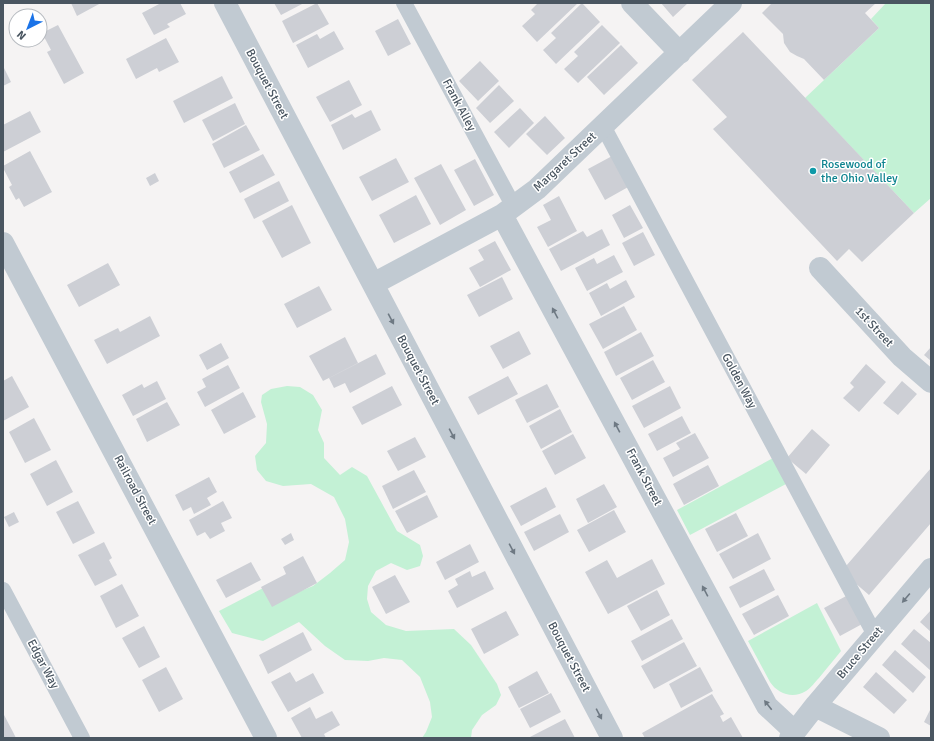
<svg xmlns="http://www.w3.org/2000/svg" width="934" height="741" viewBox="0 0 934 741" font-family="Signika,sans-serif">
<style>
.green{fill:#c3f1d5}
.building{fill:#cdcfd5}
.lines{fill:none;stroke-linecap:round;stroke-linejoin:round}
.service{stroke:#c1cad2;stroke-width:16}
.minor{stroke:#c1cad2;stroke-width:22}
.oneway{fill:#6e7983}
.culture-dot{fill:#0f9aa8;stroke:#fff;stroke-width:1.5}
.labels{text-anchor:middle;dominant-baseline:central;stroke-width:3;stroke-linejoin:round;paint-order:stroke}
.street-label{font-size:12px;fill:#4a5661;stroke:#fff}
.culture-label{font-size:12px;fill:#0d838f;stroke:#fff;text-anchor:start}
</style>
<rect width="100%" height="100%" fill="#f5f3f3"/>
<!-- green -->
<path class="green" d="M886,3H931V198L914,213L805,98L879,28L871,19Z
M287,386L300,387L313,395L322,410L318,430L324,443V458L340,475L352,467L367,476L397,531L420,545L423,556L420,566L407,570L391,563L376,571L368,586L367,599L371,612L386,625L406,631L454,629L471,645L497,684L501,695L496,705L482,715L472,730L471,738H422L426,732L432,717L430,702L420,677L402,660L384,658L368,661L345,660L325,646L299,622L263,641L232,633L219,611L267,586L296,593L313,586L330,573L345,560L349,542L345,519L334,497L311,484L283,486L266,481L257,470L255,456L266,443L267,424L261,402L262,395L271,389Z
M773,458L786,484L690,535L677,510Z
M817,603L841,651C834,660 826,669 819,678C815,682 811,688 806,691C793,699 778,694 770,682L748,641Z"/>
<!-- building -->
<path class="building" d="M71,3H101L77,16Z
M161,3H180L186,14L167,24L170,27L154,35L142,13Z
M274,3H304L281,15Z
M317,3L329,24L293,43L282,21Z
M538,3H578L537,42L522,26L535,14L531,10Z
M582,3L600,22L556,64L543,50L556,38L551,33Z
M661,3H688L673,17Z
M772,3H876L865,13L879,28L824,80L804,59L797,56L790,52L784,43L783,34L762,13Z
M398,19L411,44L388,56L375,31Z
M58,25L84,73L64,84L47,52L51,50L42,33Z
M602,25L620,43L578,83L564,69L578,56L574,52Z
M334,31L344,49L308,68L296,45L317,34L320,39Z
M743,32L914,213L862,262L849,249L837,261L713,129L727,117L692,80Z
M166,38L179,62L159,72L157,68L136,79L126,59Z
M621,45L638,63L604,95L587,77Z
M480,61L499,81L478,101L459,81Z
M3,66L11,82L3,86Z
M222,76L233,98L184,123L173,101Z
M349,80L362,105L330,122L316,97Z
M499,85L514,101L490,123L476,108Z
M235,103L245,124L213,141L202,120Z
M520,108L534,123L509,148L494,132Z
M371,110L381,130L343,150L331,125L352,114L355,118Z
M30,111L41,132L3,152V125Z
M545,116L565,138L547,155L526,134Z
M246,125L260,150L224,168L212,144Z
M30,151L52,192L24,207L19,198L16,200L9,187L12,185L3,168V166Z
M263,154L275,175L240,193L229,172Z
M614,155L630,186L605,200L588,169Z
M396,158L409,182L372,201L359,177Z
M475,159L494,195L474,206L454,170Z
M441,164L466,210L440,225L414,178Z
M155,173L159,181L150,186L146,178Z
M279,181L289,201L254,219L244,199Z
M416,195L431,224L394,243L379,215Z
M559,196L577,231L548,247L537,227L551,220L543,205Z
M292,205L311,243L282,258L262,221Z
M630,205L643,228L624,238L612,215Z
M602,229L610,245L561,271L549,249L583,231L587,237Z
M643,232L655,255L634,266L622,243Z
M495,241L511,270L480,287L469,268L484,260L478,250Z
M614,255L623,272L587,291L575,268L594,258L597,264Z
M108,263L120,285L79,307L67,285Z
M502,277L513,299L479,317L467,295Z
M626,280L635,297L601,316L589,293L607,283L610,289Z
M319,286L332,310L297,328L284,304Z
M624,306L637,330L603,349L589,324Z
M150,316L160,336L107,364L94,340L118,328L120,332Z
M519,331L531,354L503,369L490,346Z
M641,332L654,356L616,376L604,352Z
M345,337L358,363L323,381L309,356Z
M221,343L229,358L207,370L199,355Z
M931,347V361L924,355Z
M376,354L386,374L350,393L345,383L334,388L329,378Z
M653,360L665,382L632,400L620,378Z
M866,364L886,382L859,412L843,398L854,387L850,383Z
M228,365L240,388L205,407L197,392L206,387L202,379Z
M12,376L29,407L3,421V381Z
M508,376L518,394L478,415L468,397Z
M157,381L166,399L133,416L122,395L142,384L144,388Z
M902,381L917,394L898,415L883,403Z
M547,384L559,407L527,423L515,400Z
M392,386L402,405L362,425L352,407Z
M670,386L681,408L644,428L632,406Z
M243,392L256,417L224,434L211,410Z
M167,402L180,425L147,442L136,419Z
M560,409L572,432L541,449L529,426Z
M682,416L691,433L657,451L648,434Z
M34,418L51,450L25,463L9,432Z
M812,429L830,445L806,474L787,458Z
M695,433L709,458L673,477L663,458L680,449L676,443Z
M573,434L586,458L555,475L542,451Z
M415,437L426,457L398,471L387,451Z
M56,460L73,492L47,506L30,474Z
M708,465L719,486L684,505L673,484Z
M931,468V523L869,595L854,582L846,566Z
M414,470L426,492L393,509L382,486Z
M209,477L217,492L207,498L211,505L194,514L191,507L183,511L175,495Z
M604,484L617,507L588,523L576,499Z
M546,487L556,507L521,526L510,506Z
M427,495L438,517L407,533L395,511Z
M78,501L95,533L73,544L56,512Z
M223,501L232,518L221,523L225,531L210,539L205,532L197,536L189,520Z
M614,510L626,532L589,552L577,530Z
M14,512L19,522L9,527L4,517Z
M736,513L748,536L717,552L705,529Z
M560,514L569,532L534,551L524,532Z
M291,533L294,540L285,545L281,539Z
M758,533L771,559L733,579L719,554Z
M104,542L112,558L109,560L117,575L95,586L78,555Z
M470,544L479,562L445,580L436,562Z
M303,556L317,583L272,607L261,587L286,574L283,567Z
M652,559L665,584L608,614L585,572L607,560L617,578Z
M251,562L261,580L226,598L216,580Z
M764,569L775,590L740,608L729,587Z
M470,571L472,577L485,571L494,589L457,608L448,591L458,585L455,579Z
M395,575L410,602L386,614L372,587Z
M122,584L139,616L116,628L100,596Z
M657,590L670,615L641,631L627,606Z
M778,595L789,616L754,635L742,614Z
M848,595L864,623L840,636L824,608Z
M931,610V632L920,622Z
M506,611L519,635L484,654L471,629Z
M672,619L683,639L642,661L631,641Z
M144,626L160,657L139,668L122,638Z
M914,629L931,643V671L901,644Z
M303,632L312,650L268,674L259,655Z
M684,642L697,666L654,689L641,666Z
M895,650L926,677L913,693L882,665Z
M166,667L183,699L159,712L142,680Z
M700,667L713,691L681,708L669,684Z
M537,671L549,693L519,708L508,687Z
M290,672L296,682L313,673L324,693L288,712L271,682Z
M876,672L907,700L894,714L863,687Z
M551,693L561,712L530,728L520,709Z
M712,694L724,714L720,716L723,722L731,717L743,738H645L642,733Z
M310,707L316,719L332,711L340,725L324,734L326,738H302L291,718Z
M931,708V726L924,722Z
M3,713L13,732L16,738H3Z
M565,719L575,738H528Z"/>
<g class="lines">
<!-- service -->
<path class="service" d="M404,3L514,207
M603,126L875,635
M3,590L82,738"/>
<!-- minor -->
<path class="minor" d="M225,3L612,738
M632,3L680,53
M502,215L767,706L795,732
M3,243L266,738
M820,268L902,357L931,382
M373,284L502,215L537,189L731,3
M815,706L879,738
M790,738L815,706L931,569"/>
</g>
<!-- one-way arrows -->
<defs><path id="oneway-solid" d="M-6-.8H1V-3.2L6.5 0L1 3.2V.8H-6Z"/></defs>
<g class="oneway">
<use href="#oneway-solid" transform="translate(555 313) rotate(-118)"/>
<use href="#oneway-solid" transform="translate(391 319) rotate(62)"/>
<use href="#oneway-solid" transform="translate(617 427) rotate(-118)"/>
<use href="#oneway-solid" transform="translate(452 434) rotate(62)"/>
<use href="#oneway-solid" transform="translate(512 549) rotate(62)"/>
<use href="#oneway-solid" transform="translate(705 591) rotate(-118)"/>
<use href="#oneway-solid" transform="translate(906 598) rotate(130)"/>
<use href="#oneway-solid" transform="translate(768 705) rotate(-128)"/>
<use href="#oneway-solid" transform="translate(599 714) rotate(62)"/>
</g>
<!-- markers -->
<circle class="culture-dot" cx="813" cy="171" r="4"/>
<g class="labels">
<!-- street labels -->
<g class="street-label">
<text transform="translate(267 84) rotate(62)">Bouquet Street</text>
<text transform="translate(459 105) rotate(62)">Frank Alley</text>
<text transform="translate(565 162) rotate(-43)">Margaret Street</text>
<text transform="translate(874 327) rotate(47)">1st Street</text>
<text transform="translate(418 370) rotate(62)">Bouquet Street</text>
<text transform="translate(739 381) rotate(62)">Golden Way</text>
<text transform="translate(644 477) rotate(62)">Frank Street</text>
<text transform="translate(135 490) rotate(62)">Railroad Street</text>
<text transform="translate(860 653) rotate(-50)">Bruce Street</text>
<text transform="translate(569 657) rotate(62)">Bouquet Street</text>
<text transform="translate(43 664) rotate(62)">Edgar Way</text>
</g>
<!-- culture labels -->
<g class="culture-label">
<text x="821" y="164">Rosewood of<tspan x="821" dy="14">the Ohio Valley</tspan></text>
</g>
</g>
<!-- border -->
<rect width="934" height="741" fill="none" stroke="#4a5661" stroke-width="8"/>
<!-- north arrow -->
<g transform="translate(28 28) rotate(222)"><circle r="19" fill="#ffffff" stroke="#b7bbc0"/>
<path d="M0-3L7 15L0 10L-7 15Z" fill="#1a73e8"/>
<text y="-6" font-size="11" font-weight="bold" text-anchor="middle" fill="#4a5661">N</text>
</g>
</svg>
